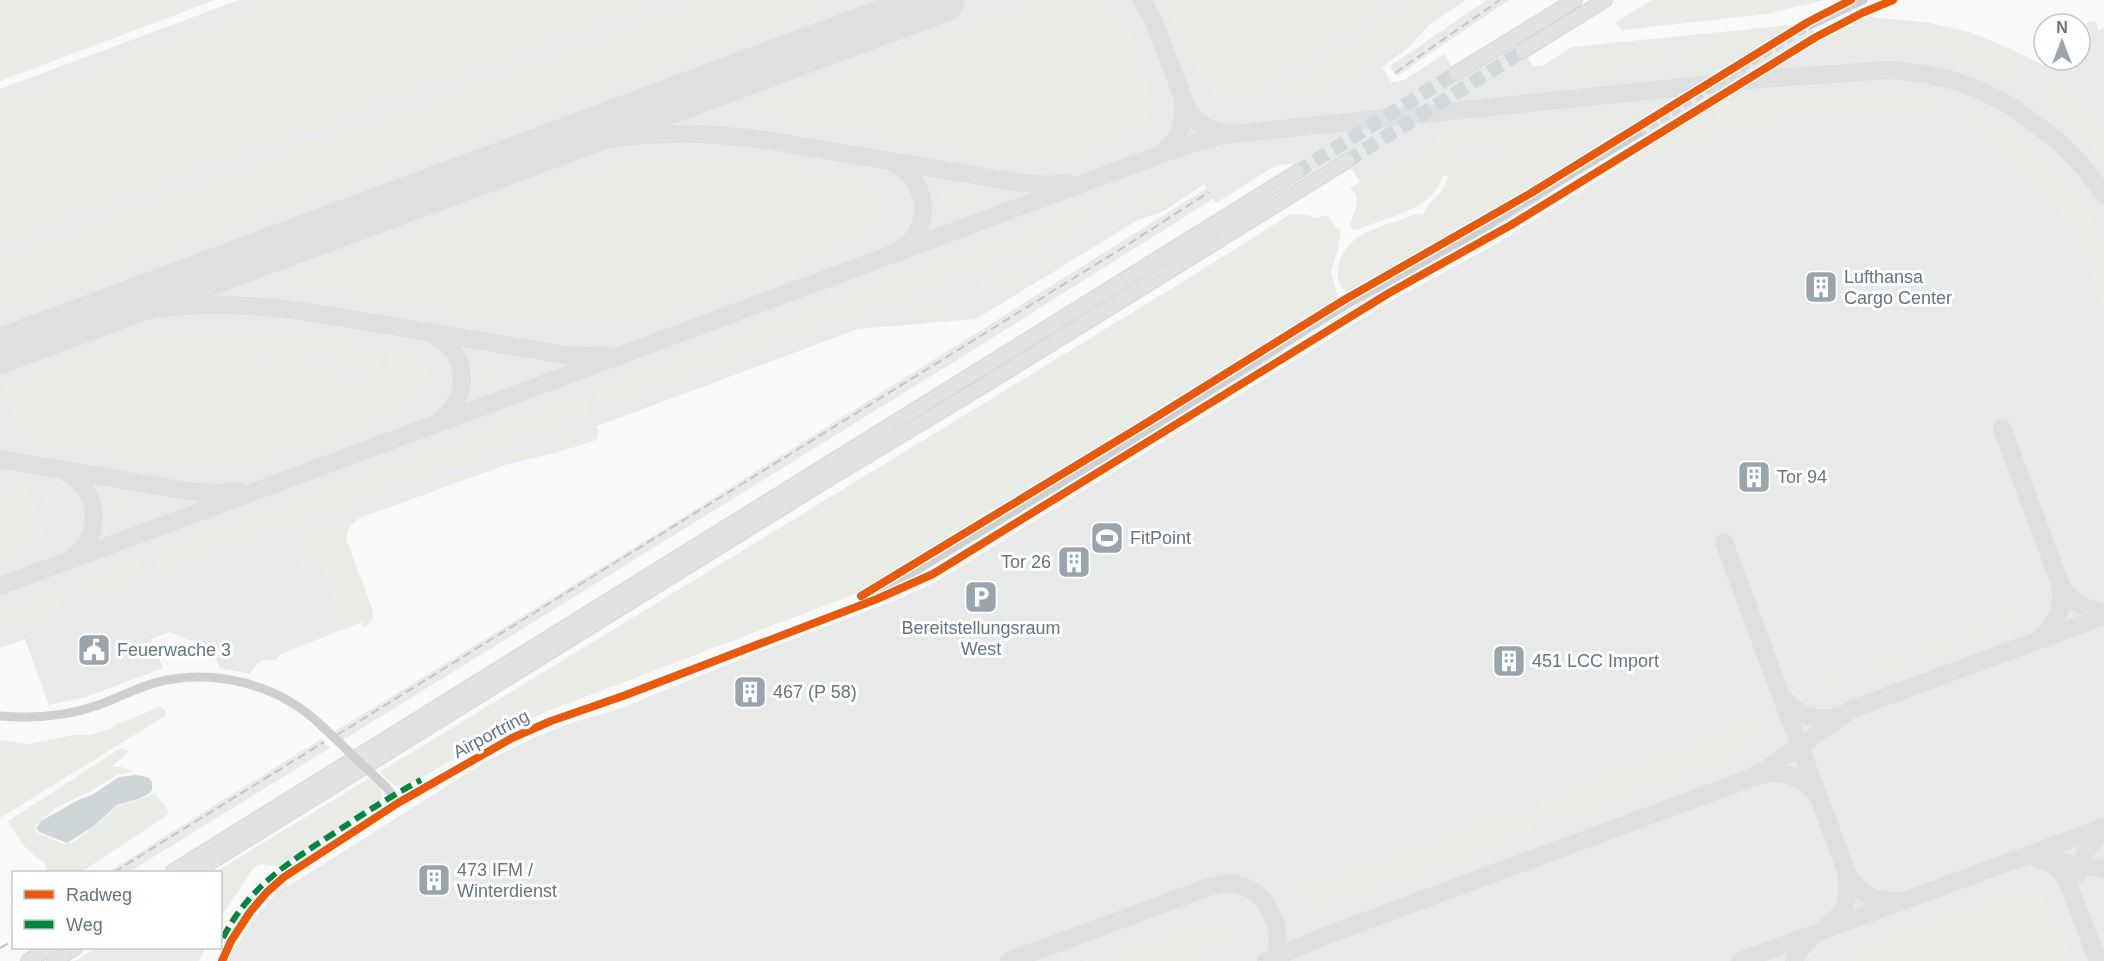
<svg xmlns="http://www.w3.org/2000/svg" width="2104" height="961" viewBox="0 0 2104 961" font-family="Arial,sans-serif">
<style>
.built{fill:#e8e9e9}
.green{fill:#e8ebe6}
.water{fill:#ced6d9}
.lines{fill:none;stroke-linecap:round;stroke-linejoin:round}
.taxiway{stroke:#dedfe0;stroke-width:18}
.runway{stroke:#dedfe0;stroke-width:45}
.minor-tunnel{stroke:#d4d8dc;stroke-width:9;stroke-dasharray:9 4.5;stroke-linecap:butt}
.highway-tunnel{stroke:#d4d8dc;stroke-width:14;stroke-dasharray:14 7;stroke-linecap:butt}
.highway-casing{stroke:#d5d6d6;stroke-width:16}
.minor{stroke:#cecfd0;stroke-width:9}
.highway{stroke:#e1e2e2;stroke-width:14}
.rail{stroke:#c3c5c6;stroke-width:2;stroke-dasharray:9 4.5;stroke-linecap:butt}
.minor-bridge{stroke:#cecfd0;stroke-width:9}
.quiet{stroke:#00873e;stroke-width:6;stroke-dasharray:12 6;stroke-linecap:butt}
.cycleway-casing{stroke:#fff;stroke-width:11}
.cycleway{stroke:#e8590c;stroke-width:8}
.labels{text-anchor:middle;dominant-baseline:central;stroke-width:6;stroke-linejoin:round;paint-order:stroke}
.poi-label{font-size:18px;fill:#657683;stroke:#fff;text-anchor:start}
.street-label{font-size:18px;fill:#657683;stroke:#fff}
</style>
<rect width="100%" height="100%" fill="#f9f9f9"/>
<!-- built -->
<path class="built" d="M239,0H1466L1428,26L1409,47L1382,67L1391,82L1404,80L1444,54L1457,75H1468L1518,43L1533,66H1542L1572,47L1792,25L1805,17L1817,37L1824,38L1872,15L1874,18L1926,22L1969,32L2008,48L2042,65L2053,60H2080V47L2084,39L2083,35L2090,33L2086,23L2096,21L2098,30L2104,28V961H229L233,950L255,917L286,883L289,886L485,762L533,738L574,722L622,708L748,656L901,598L934,583L1394,299L1489,248L1554,208L1643,152V150L1647,147L1635,129H1628L1597,148L1398,168L1392,162L1360,182L1345,158L1334,159L1302,179L1292,164L1277,165L1216,203L1213,199L970,352L343,740L334,732L653,536L1207,188L1204,184L1162,212L1138,220L976,319L858,329L334,524L369,619L281,654L276,660H263L257,663L250,674L220,668L214,655L203,644L197,641L188,640L170,632L151,639L163,668L86,697L49,705L25,639L0,648V89Z
M1487,0H1509L1397,76L1390,66Z
M321,739L330,748L129,872H108Z"/>
<!-- green -->
<path class="green" d="M0,0H215L0,81Z
M272,0H670L0,246V101Z
M696,0H856L0,318V255Z
M1026,0H1106C1131,20 1146,62 1150,93C1154,122 1149,124 1126,139C1060,184 950,153 876,141C824,132 771,123 719,114Z
M1164,0H1397L1274,82L1243,106L1220,101L1207,86L1180,44Z
M1409,0H1453L1429,18L1402,47L1337,89L1328,91V94C1313,95 1290,102 1277,94L1278,87L1295,75Z
M1652,0H1824L1767,14L1622,30L1615,23Z
M1872,15L1874,18C1940,21 1986,34 2044,66L1978,37L1946,28L1915,22L1869,21L1825,43L1824,38Z
M1875,23C1934,20 1989,41 2039,68L2021,75L2018,73L2019,76L2003,82C1964,65 1926,52 1883,50C1854,49 1824,55 1795,58L1807,51L1822,48Z
M1792,25L1747,51C1735,46 1732,35 1717,34L1577,48C1558,54 1566,68 1543,72L1542,68L1572,47Z
M1721,37C1732,40 1736,46 1737,58L1724,65L1515,87L1526,80L1565,76L1566,59L1578,51L1664,42L1668,52H1680L1679,44H1672L1673,41Z
M2053,78L2082,100L2104,120V164C2081,134 2053,109 2020,91L2035,85L2037,87V84Z
M1865,89L1902,90L1950,101L1929,109L1926,108L1925,110L1905,118L1862,116L1730,129C1718,127 1715,120 1714,108L1726,101Z
M1654,108C1641,116 1632,113 1622,118C1608,125 1600,139 1585,144L1454,157L1436,143L1434,137L1438,136L1436,134L1444,130Z
M1971,109L2005,127L2028,142L2065,178L2089,211L2104,238V310L2082,253L2062,215L2039,186L2027,175L2002,155L1980,142L1969,124L1971,123L1968,122V114Z
M1703,116C1721,119 1710,136 1743,132L1744,136L1734,140L1731,133L1716,135L1717,142L1705,145L1703,138L1694,139L1667,149L1665,146L1654,153L1657,158L1630,170L1632,176L1598,189L1599,192L1554,208L1547,223L1489,248L1643,152V150L1694,119L1703,118Z
M1423,144C1436,144 1443,157 1455,162L1597,148L1570,164L1566,167L1567,169L1475,224L1350,294C1340,289 1337,280 1338,270C1342,230 1388,227 1418,213L1423,215C1428,200 1443,197 1448,177L1442,176C1435,211 1384,217 1357,230L1352,229L1350,225L1357,205L1356,194L1350,188L1414,148L1423,146Z
M691,153C736,154 779,160 822,168C840,171 864,173 879,184C889,191 892,206 886,217C869,251 679,317 637,325C601,332 565,331 528,329L258,285L560,173C603,161 647,155 691,153Z
M1216,165V169L1163,204L1133,217L976,313L880,323L878,319L950,292L955,306L959,305L963,314L987,305L978,281L1066,248L1095,229L1137,197L1152,189Z
M1151,177L1074,235L1045,249L613,409C597,411 595,398 590,386Z
M938,187L996,197L941,217V202Z
M1551,191L1552,195C1473,242 1390,284 1314,334L1312,333L1388,285Z
M1291,214L1308,215L1316,218L1328,215L1336,228L1341,229L1338,249L1331,272L1337,294L1336,301L1297,324L871,588L548,711L507,730L407,785C392,788 390,782 380,772L1184,281Z
M224,324L287,327L383,343L385,345C383,356 384,369 372,372L258,353L249,354L21,439L3,390V380C47,364 91,344 136,334C165,328 195,326 224,324Z
M389,344C398,347 410,349 419,356C430,364 432,381 423,392C406,412 340,441 315,450C289,459 261,464 234,467C164,474 94,457 26,445L32,438L251,357L367,376L376,375L385,367Z
M1281,349L1284,353L1058,492Z
M477,359L535,368L480,388Z
M584,388L590,409L583,420L159,578L152,552L157,546Z
M594,424L599,430L597,438L594,441L555,453L508,464L360,518C350,524 346,529 347,541L373,611L372,621L364,627L362,622L344,629L319,562L301,568L290,540L164,588L162,584Z
M19,481L27,483L46,536L25,550L0,563V493L15,487Z
M39,488C58,495 65,511 54,529Z
M108,496L166,505L111,525V508Z
M132,556C178,579 70,627 80,575Z
M55,584C67,594 65,608 53,617L0,638V605Z
M2030,603C2026,612 2020,618 2012,623C1982,642 1847,697 1816,686L1814,679L1850,669Z
M160,707L166,710L165,716L0,818V740L29,744L74,735H89L110,729L115,725Z
M1759,713C1764,740 1749,748 1730,762L1547,831C1542,818 1533,803 1546,794Z
M121,748L129,751L111,767H122L133,772L119,774L85,794L57,807L34,826L37,833L64,844L73,842L94,827L116,807L155,794L165,806L169,814L81,872H47L45,863C25,850 19,840 8,821Z
M370,778L381,789L382,799L280,867L261,864L254,867L221,917L220,872H215Z
M1512,805L1524,807L1528,813L1536,835L1355,902C1324,911 1306,919 1292,884L1319,873L1325,876L1339,874L1338,871Z
M2026,889C2052,893 2066,940 2074,961H1831L1865,941L1999,892Z
M1215,915L1233,921L1237,932L1224,946L1200,961H1081L1189,921L1190,923Z
M96,948H205L199,961H75Z"/>
<!-- water -->
<path class="water" d="M136,775L148,777L152,782V790L147,795L138,799L117,805L94,826L67,843L39,832L36,828L41,821L80,799L92,795L119,777Z"/>
<g class="lines">
<!-- taxiway -->
<path class="taxiway" d="M1142,0L1152,17L1189,113C1199,125 1211,131 1226,133
M1163,152C1179,139 1185,123 1183,102
M895,164C928,181 934,228 901,249
M438,188C477,173 515,158 556,148C625,132 695,130 766,140L1014,182L1047,185L1066,183
M49,332C99,318 149,307 201,305C265,303 328,315 391,326C445,335 499,344 553,353L573,356L604,355
M432,334C468,351 472,394 442,419
M2002,428L2060,583C2064,606 2058,624 2040,638
M0,459L187,491L220,493L238,491
M66,472C100,492 104,533 72,558
M1724,542L1848,876C1864,898 1877,902 1904,901
M2060,583C2069,601 2084,610 2104,612
M0,586L1186,145L1223,135L1761,79L1890,70L1925,74L1955,81L1980,90L2011,106L2058,141L2086,170L2104,195
M1783,697C1796,715 1820,724 1841,715
M1759,776C1781,769 1802,776 1816,795
M2038,859L2054,865L2066,878L2098,961
M2046,860L2104,869
M2077,875L2087,849L2104,831
M1009,961L1206,888C1238,877 1262,888 1274,920C1279,934 1280,947 1274,961
M1266,961L1325,936L1748,779L1767,769L1852,709L2104,616
M1740,961L2104,827
M1794,961C1809,922 1857,930 1846,874"/>
<!-- runway -->
<path class="runway" d="M0,351L942,0"/>
<!-- minor-tunnel -->
<path class="minor-tunnel" d="M1637,134L1810,25
M1643,144L1816,37"/>
<!-- highway-tunnel -->
<path class="highway-tunnel" d="M1347,161L1523,51
M1297,172L1456,73"/>
<defs>
<path id="highway" d="M1523,51L1605,0
M1456,73L1575,0
M172,872L1297,172
M195,872L819,485L990,382L1347,161
M28,961L50,948
M54,961L75,948"/>
</defs>
<!-- highway casing -->
<use href="#highway" class="highway-casing"/>
<!-- minor -->
<path class="minor" d="M1810,25L1863,0
M1816,37L1862,13L1893,0
M879,593L1123,445L1347,304L1483,228L1637,134
M0,716C34,719 67,716 99,705C117,698 135,689 154,683C214,667 279,684 323,727
M386,787L398,803
M222,961L231,941L250,912L267,892L284,877L398,803L512,738L551,721L623,696L877,599L933,574L1389,293L1511,225L1643,144"/>
<!-- highway -->
<use href="#highway" class="highway"/>
<!-- rail -->
<path class="rail" d="M1395,73L1500,0
M337,735L1124,247L1209,192
M114,872L324,742
M0,948L14,940"/>
<!-- minor-bridge -->
<path class="minor-bridge" d="M323,727L386,787"/>
<!-- quiet -->
<path class="quiet" d="M223,938C249,886 291,861 339,830C366,812 393,795 421,780"/>
<defs>
<path id="cycleway" d="M861,596L1148,422L1344,300L1531,193L1808,22L1851,0
M222,961L231,941L250,912L267,892L284,877L398,803L512,738L551,721L623,696L877,599L933,574L1389,293L1511,225L1816,37L1862,13L1893,0"/>
</defs>
<!-- cycleway casing -->
<use href="#cycleway" class="cycleway-casing"/>
<!-- cycleway -->
<use href="#cycleway" class="cycleway"/>
</g>
<!-- icons -->
<defs>
<symbol id="building-square" viewBox="-11 -11 22 22"><rect x="-9" y="-9" width="18" height="18" rx="4" fill="#99a4ac" stroke="#fff"/><path d="M-4-6H4V6H1V3H-1V6H-4ZM-2.5-4.3h1.7v1.8h-1.7ZM.8-4.3h1.7v1.8H.8ZM-2.5-1h1.7V.8h-1.7ZM.8-1h1.7V.8H.8Z" fill="#fff"/></symbol>
<symbol id="stadium-square" viewBox="-11 -11 22 22"><rect x="-9" y="-9" width="18" height="18" rx="4" fill="#99a4ac" stroke="#fff"/><path d="M0-5a6.5 5 0 1 0 0 10a6.5 5 0 1 0 0-10ZM-3.5-1.8h7v3.6h-7Z" fill="#fff"/></symbol>
<symbol id="parking-square" viewBox="-11 -11 22 22"><rect x="-9" y="-9" width="18" height="18" rx="4" fill="#99a4ac" stroke="#fff"/><path d="M-3.5-5.5H1a3.5 3.5 0 0 1 0 7H-1V5.5H-3.5ZM-1-3.4V-.6H.8a1.4 1.4 0 0 0 0-2.8Z" fill="#fff"/></symbol>
<symbol id="civic-square" viewBox="-11 -11 22 22"><rect x="-9" y="-9" width="18" height="18" rx="4" fill="#99a4ac" stroke="#fff"/><path d="M-.6-6.5H3V-4.5H.6V-3L4-1V1h2V6H-6V1h2V-1L-.6-3ZM-1.2 2.5V6h2.4V2.5Z" fill="#fff"/></symbol>
</defs>
<g fill-rule="evenodd">
<use href="#building-square" x="1802" y="268" width="38" height="38"/>
<use href="#building-square" x="1735" y="458" width="38" height="38"/>
<use href="#stadium-square" x="1088" y="519" width="38" height="38"/>
<use href="#building-square" x="1055" y="543" width="38" height="38"/>
<use href="#parking-square" x="962" y="578" width="38" height="38"/>
<use href="#civic-square" x="75" y="631" width="38" height="38"/>
<use href="#building-square" x="1490" y="642" width="38" height="38"/>
<use href="#building-square" x="731" y="673" width="38" height="38"/>
<use href="#building-square" x="415" y="861" width="38" height="38"/>
</g>
<g class="labels">
<!-- poi labels -->
<g class="poi-label">
<text x="1844" y="277">Lufthansa<tspan x="1844" dy="21">Cargo Center</tspan></text>
<text x="1777" y="477">Tor 94</text>
<text x="1130" y="538">FitPoint</text>
<text x="1051" y="562" text-anchor="end">Tor 26</text>
<text x="981" y="628" text-anchor="middle">Bereitstellungsraum<tspan x="981" dy="21">West</tspan></text>
<text x="117" y="650">Feuerwache 3</text>
<text x="1532" y="661">451 LCC Import</text>
<text x="773" y="692">467 (P 58)</text>
<text x="457" y="870">473 IFM /<tspan x="457" dy="21">Winterdienst</tspan></text>
</g>
<!-- street labels -->
<g class="street-label">
<text transform="translate(491 734) rotate(-28)">Airportring</text>
</g>
</g>
<!-- legend -->
<rect x="12" y="871" width="210" height="78" fill="#ffffff" stroke="#c1c8cd" stroke-width="1.5"/>
<rect x="24" y="890" width="30" height="9" fill="#e8590c" stroke="#c1c8cd" stroke-width="1.5"/>
<text x="66" y="901" font-size="18" fill="#657683">Radweg</text>
<rect x="24" y="920" width="30" height="9" fill="#00873e" stroke="#c1c8cd" stroke-width="1.5"/>
<text x="66" y="931" font-size="18" fill="#657683">Weg</text>
<!-- north arrow -->
<g transform="translate(2062 42)"><circle r="28" fill="#ffffff" stroke="#c1c8cd" stroke-width="1.5"/>
<path d="M0-4.5L10 22L0 15L-10 22Z" fill="#99a4ac"/>
<text y="-9" font-size="16" font-weight="bold" text-anchor="middle" fill="#657683">N</text>
</g>
</svg>
